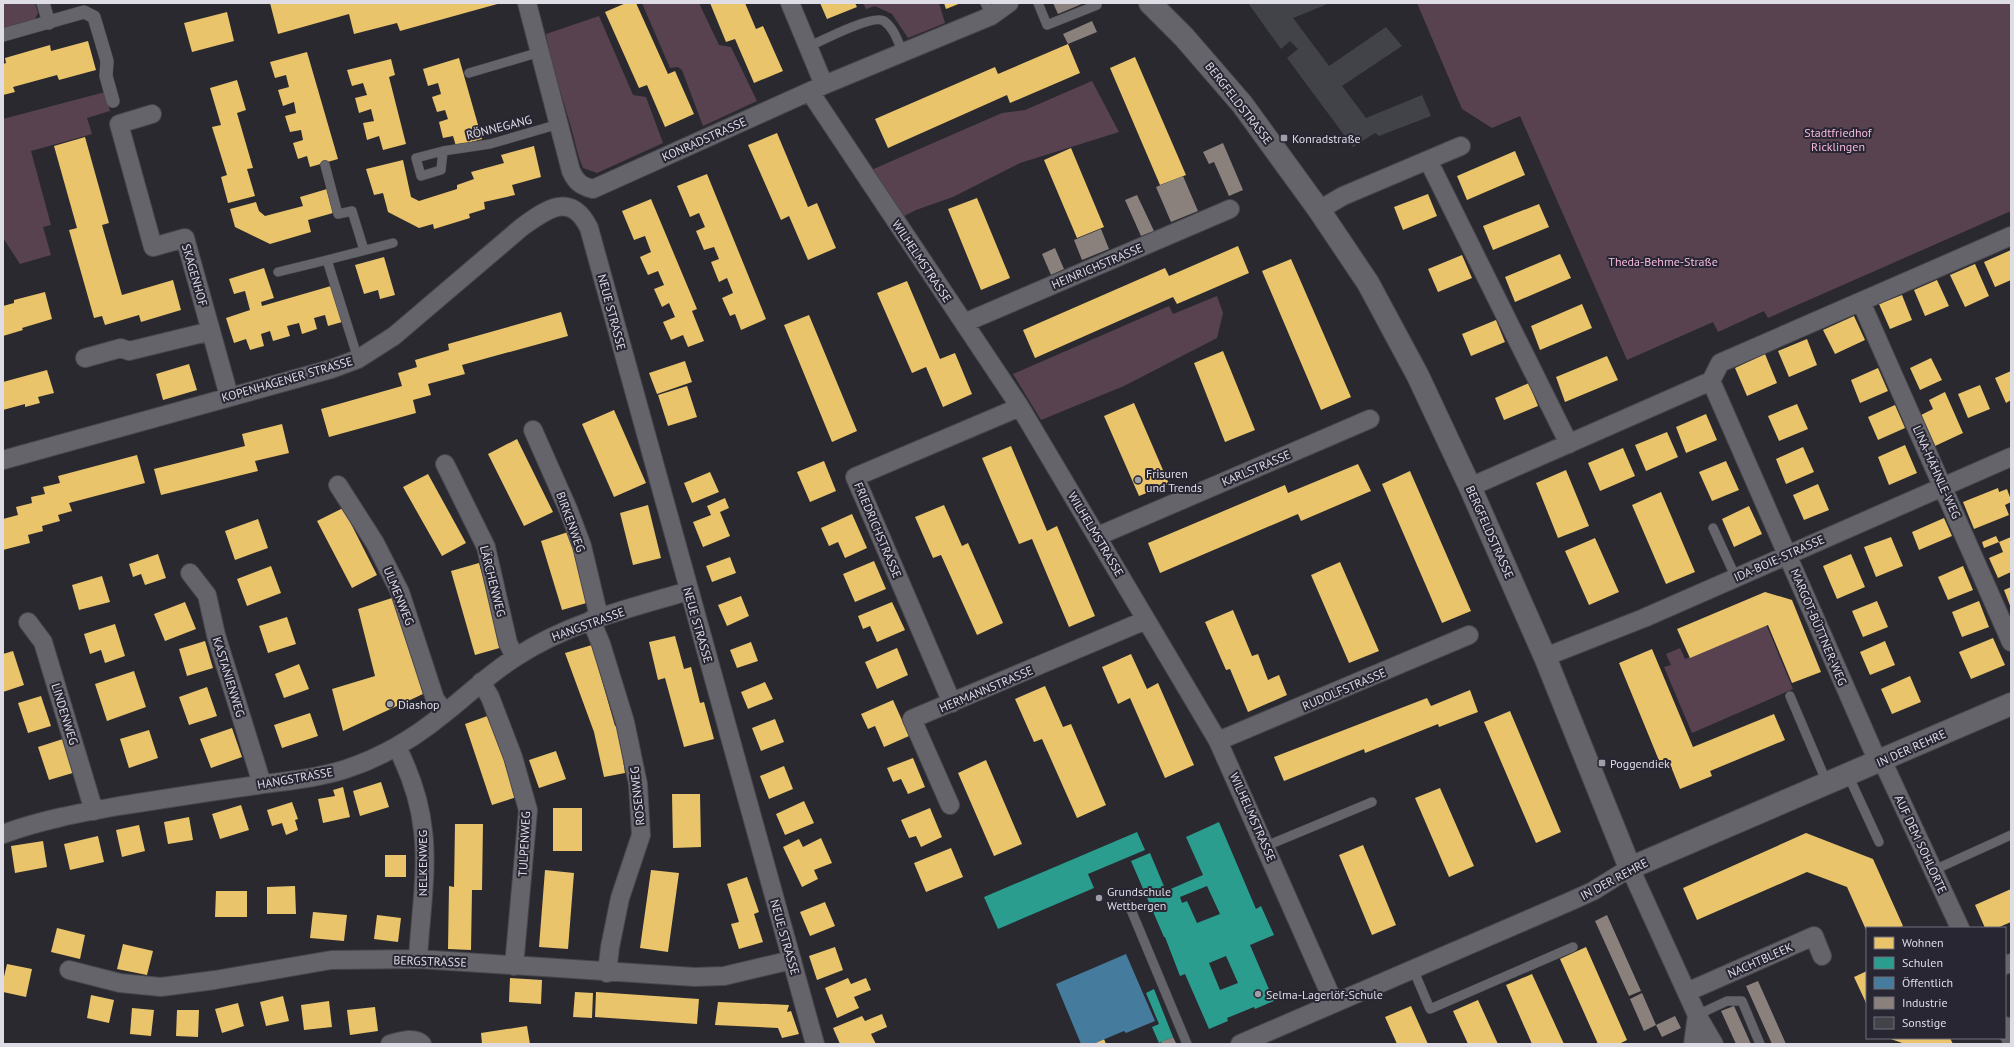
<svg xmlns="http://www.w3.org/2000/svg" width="2014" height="1047" viewBox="0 0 2014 1047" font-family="'PT Sans',sans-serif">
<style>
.green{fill:#584250}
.homes{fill:#e9c46a}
.schools{fill:#2a9d8f;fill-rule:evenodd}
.public{fill:#457b9d}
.industry{fill:#8a817c}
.building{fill:#414348}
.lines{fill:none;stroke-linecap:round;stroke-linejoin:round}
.service-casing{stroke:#48474d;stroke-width:10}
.pedestrian-casing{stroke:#48474d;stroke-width:14}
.minor-casing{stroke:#48474d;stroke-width:20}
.tertiary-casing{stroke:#48474d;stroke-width:24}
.service{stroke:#65646a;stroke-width:9}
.pedestrian{stroke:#65646a;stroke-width:13}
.minor{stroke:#65646a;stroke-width:18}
.tertiary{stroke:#65646a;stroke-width:22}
.poi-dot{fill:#9f9ea6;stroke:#282633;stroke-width:1.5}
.labels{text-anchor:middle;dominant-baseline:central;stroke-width:4;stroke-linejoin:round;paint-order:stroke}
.street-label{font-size:12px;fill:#dedde6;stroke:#282633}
.park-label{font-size:12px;fill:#f6b9de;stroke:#282633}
.poi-label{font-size:12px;fill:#dedde6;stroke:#282633;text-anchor:start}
</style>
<rect width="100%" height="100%" fill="#2a2930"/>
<!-- green -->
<path class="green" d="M3,3H35L38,13L35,19L3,28Z
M642,3H699L719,45L731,47L757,101L703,126L682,70L678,67L670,68Z
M863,3H939L945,23L908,38L892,14L875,6L866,9Z
M1417,3H2011V211L1768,318L1764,311L1718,332L1713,322L1627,360L1520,116L1492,128L1462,109Z
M599,16L633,95L646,97L663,143L597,173L583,168C577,154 575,141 571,127C562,96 552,66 546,34Z
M1092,81L1119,132L1020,163L953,197L916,210L902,217L869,171L1002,113L1025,110Z
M105,92L110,111L87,118L92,134L31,151L51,225L43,227L51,255L20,264L3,238V119Z
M1217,296L1223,313L1217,338L1124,386L1041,420L1013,374L1169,306L1173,314Z
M1766,624L1793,689L1692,733L1664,667L1671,665L1666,654L1680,648L1685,659Z"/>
<!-- homes -->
<path class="homes" d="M270,3H501L400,31L397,23L354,34L349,14L278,34Z
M626,3H636L668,74L675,71L694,114L665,127L647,85L639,88L605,12Z
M710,3H745L756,29L763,26L783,71L754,83L735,39L726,42Z
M820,3H855L857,7L827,19Z
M944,3H961L946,9Z
M227,12L234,41L192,52L184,23Z
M88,41L96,70L59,80L57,75L13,87L15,92L3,95V64L6,63L5,58L50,45L51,51Z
M1068,44L1080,73L1010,103L1007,95L888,148L875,119L995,67L998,74Z
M307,52L338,159L310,167L307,156L298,159L293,143L303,140L301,130L290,132L285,116L296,113L294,102L283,106L278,90L289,87L286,75L275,78L270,62Z
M1135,57L1186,175L1160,185L1110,68Z
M459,58L482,139L456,146L453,136L443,138L439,122L448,119L445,110L437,112L432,97L441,94L438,83L428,86L423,69Z
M391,59L395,75L389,77L406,144L383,150L379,136L367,140L363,123L374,121L371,109L359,113L355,98L367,95L363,83L352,86L347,70Z
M237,80L246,110L237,113L253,168L247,169L255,196L228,203L221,177L227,175L212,127L221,125L210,88Z
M777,133L808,207L817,203L836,248L808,260L789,216L781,220L748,145Z
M85,137L109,223L102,225L122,295L173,280L181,310L141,322L139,315L105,325L102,316L94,318L69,230L77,228L54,146Z
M534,146L541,177L512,185L515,195L484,202L485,209L469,214L470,218L434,229L433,224L419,228L388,212L383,193L374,195L366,169L403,160L411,197L419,201L457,189V185L474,179L471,172L504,163L501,155Z
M1071,148L1104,227L1077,238L1044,160Z
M1515,151L1525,175L1467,200L1457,176Z
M707,174L766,319L741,330L735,314L730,316L722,298L733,293L727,278L719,282L711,262L719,259L714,247L704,250L696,231L705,227L699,213L690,217L677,186Z
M327,189L333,213L308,220L311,232L270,244L235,227L230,209L256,202L259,211L265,216L303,206L300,197Z
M1428,194L1437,216L1403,230L1394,207Z
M977,198L1010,278L981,290L948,209Z
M651,199L697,309L692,311L704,341L688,347L683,335L671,340L663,322L675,317L669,303L662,307L654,289L664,285L658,271L648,275L640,257L651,252L645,236L634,240L622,211Z
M1539,204L1549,227L1493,250L1483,226Z
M1238,246L1249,273L1177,304L1173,297L1035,358L1023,330L1165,268L1169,276Z
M2011,250V280L1995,287L1984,262Z
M1560,254L1571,278L1515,302L1505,277Z
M1462,255L1472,278L1438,292L1428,269Z
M384,257L395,295L380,299L378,290L364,294L355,265Z
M1291,259L1351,397L1321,410L1262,271Z
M1975,264L1989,296L1965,307L1950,275Z
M264,268L274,298L261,302L262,306L331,286L342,322L328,326L325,315L314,318L317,329L302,334L299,323L287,326L290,336L273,341L270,331L261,334L264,346L250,350L246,339L234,343L226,318L250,310L245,291L234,294L229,279Z
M1937,280L1949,306L1925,316L1914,290Z
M907,281L940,359L955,353L972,394L943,407L926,367L912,373L877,293Z
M45,292L52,319L22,328L23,330L3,336V306L14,303V300Z
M1902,295L1912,320L1890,329L1879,304Z
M1582,304L1592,328L1540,350L1531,326Z
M561,312L568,336L462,365L465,374L428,384L431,395L413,400L416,413L329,437L321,409L402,386L398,373L417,367L415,360L449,350L448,344Z
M809,315L857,431L832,442L784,325Z
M1854,316L1865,340L1835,354L1823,330Z
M1496,320L1505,342L1471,356L1462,334Z
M1807,339L1817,365L1789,377L1778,351Z
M1223,351L1255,430L1225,442L1194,363Z
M1765,354L1777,383L1747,396L1735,368Z
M1607,356L1618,380L1565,402L1556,377Z
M1931,358L1942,380L1920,390L1910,368Z
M685,361L692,382L657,394L649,373Z
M189,364L197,390L163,400L156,374Z
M1878,368L1888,391L1860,403L1851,380Z
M47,370L54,393L38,397L40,403L25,407V404L3,410V382Z
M2011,371V400L2006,403L1995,378Z
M1529,383L1538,406L1504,420L1495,398Z
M1980,385L1990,409L1968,418L1958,394Z
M687,386L697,417L668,426L658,395Z
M1945,392L1963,433L1935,446L1921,415L1933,409L1929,400Z
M1134,403L1169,484L1139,496L1104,416Z
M1797,404L1808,429L1779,441L1768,416Z
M1895,405L1905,428L1878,440L1868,417Z
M614,410L646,483L614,497L582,424Z
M1706,414L1717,440L1686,453L1676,427Z
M282,424L289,453L255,461L258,471L161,495L154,469L245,446L242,434Z
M1667,432L1678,457L1646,471L1635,445Z
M517,439L553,512L524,526L488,454Z
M1905,445L1917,473L1889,485L1878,457Z
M1011,446L1047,531L1057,526L1095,616L1069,627L1032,539L1019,544L982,458Z
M1803,447L1814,472L1786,484L1776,459Z
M1623,448L1635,476L1600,491L1588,463Z
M137,455L145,483L69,503L72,511L58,515L60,521L42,526L43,531L28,535L30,543L3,550V519L18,515L16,507L32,503L31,497L45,494L43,487L60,483L58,476Z
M824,461L836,491L810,502L797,472Z
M1726,461L1739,490L1712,501L1699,472Z
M1358,464L1371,491L1301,521L1298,514L1160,573L1148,543L1285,485L1288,493Z
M1566,470L1589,526L1558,538L1536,483Z
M1410,471L1471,611L1442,623L1382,484Z
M710,472L719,492L692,503L684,483Z
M428,474L466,543L442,556L403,487Z
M1818,484L1829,510L1804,520L1793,495Z
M1998,488L1999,492L2007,489L2011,500V502L2005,505L2009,515L1974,529L1963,502Z
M1661,492L1695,572L1666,584L1632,505Z
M725,498L729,508L720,512L730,536L703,547L693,522L711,515L707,506Z
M648,505L661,558L633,565L620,513Z
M944,505L962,546L968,543L1003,623L977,635L941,555L933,558L915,517Z
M1749,506L1762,534L1734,547L1722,519Z
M343,508L377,575L352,588L317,521Z
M852,514L867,548L845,558L838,542L829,546L821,528Z
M1944,518L1952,536L1919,550L1912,532Z
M258,519L268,548L235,560L225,531Z
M568,532L590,602L562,610L541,541Z
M1996,536L1999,542L1984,548L1982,542Z
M1891,537L1903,566L1876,577L1864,547Z
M2011,537V572L1998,578L1989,558L2003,552L1999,542Z
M1595,538L1619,592L1589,605L1565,551Z
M158,554L166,578L145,585L141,574L133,577L129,564Z
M1851,554L1865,587L1837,599L1823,566Z
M730,557L736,573L712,582L706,566Z
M874,561L886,589L855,602L843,574Z
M1340,562L1379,651L1349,663L1311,575Z
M479,563L503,647L475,655L451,571Z
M271,566L281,593L247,606L237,579Z
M1963,566L1973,590L1948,600L1938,577Z
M102,576L110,602L79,610L72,585Z
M2011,587V608L2004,590Z
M1765,592L1792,600L1821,672L1792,683L1768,625L1690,658L1677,629Z
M741,596L749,616L727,626L718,605Z
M395,597L423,694L343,731L332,689L375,676L358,609Z
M1877,601L1888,627L1863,637L1852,611Z
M1979,601L1989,627L1962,637L1952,612Z
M185,602L196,629L165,641L154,614Z
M892,602L905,630L877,642L870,626L863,629L858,616Z
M1233,610L1252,656L1258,654L1268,680L1279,675L1287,695L1248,712L1230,669L1226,670L1205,622Z
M287,617L296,644L268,653L259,626Z
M115,624L125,656L105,663L101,650L90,654L84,634Z
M675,636L684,669L691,667L700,703L704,702L714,739L684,747L665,678L658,680L649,642Z
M1993,638L2005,665L1971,679L1959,652Z
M205,641L213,668L187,676L179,649Z
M1885,641L1895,665L1870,675L1860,652Z
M751,642L758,661L737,668L730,650Z
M592,645L615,726H618L625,773L604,777L594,732L565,653Z
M897,648L908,675L877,689L865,662Z
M1652,649L1693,747L1774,714L1785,740L1710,771L1712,776L1680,789L1668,759L1660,763L1619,663Z
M13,651L24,685L3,692V654Z
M1131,654L1147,689L1158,683L1194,765L1165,778L1130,698L1118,704L1102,667Z
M299,664L309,689L284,698L275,674Z
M134,671L146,707L107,721L95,684Z
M1910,676L1921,702L1892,714L1881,689Z
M765,682L773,699L748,709L741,692Z
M1045,686L1063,727L1071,724L1106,805L1077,818L1042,739L1034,742L1015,699Z
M207,687L217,716L189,725L179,697Z
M1470,690L1478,712L1439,727L1438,724L1365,753L1364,749L1284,781L1274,757L1427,698L1431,706Z
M41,696L51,726L28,733L18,703Z
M893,700L909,736L884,747L875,726L868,729L861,714Z
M1510,711L1561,832L1536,843L1484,722Z
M310,713L318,736L282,748L274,725Z
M493,714L520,796L492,805L465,724Z
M775,719L784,742L761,751L752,728Z
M232,728L242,757L211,768L200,739Z
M149,730L158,758L129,768L120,739Z
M66,738L76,772L49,780L38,747Z
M556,751L566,779L539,788L529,760Z
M913,758L925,787L908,794L901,779L893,782L887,768Z
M986,760L1022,844L994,856L958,773Z
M784,766L793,789L769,799L760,776Z
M381,782L389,807L360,816L353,791Z
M343,787L350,817L323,823L318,799L335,796L333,790Z
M1440,788L1474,866L1449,877L1415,798Z
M672,794H700L701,847L673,848Z
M804,801L814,823L785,835L776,814Z
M292,802L298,819L295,820L298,830L286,835L282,823L272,826L267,810Z
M241,805L249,830L220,839L212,814Z
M553,808H582V851H553Z
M930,808L942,837L921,847L916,836L909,838L901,820Z
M189,817L193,840L168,844L164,822Z
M455,824H483L482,890H472L471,950L448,949L449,886L454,887Z
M139,825L145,851L122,857L116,830Z
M1806,833L1873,859L1903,926L1899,928H1867V932L1847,887L1807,872L1697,920L1683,888Z
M98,836L104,862L70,870L64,844Z
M821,838L832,863L814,870L818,879L802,887L783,847L799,839L803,847Z
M43,841L47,867L15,873L11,846Z
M1363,845L1396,925L1372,935L1339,855Z
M951,848L963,877L926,892L914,863Z
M385,855H406V877H385Z
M545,870L574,873L568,949L539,947Z
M651,870L679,873L668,952L640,948Z
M747,877L759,912L754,914L763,942L739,949L731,924L739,922L727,884Z
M295,886L296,914H267V887Z
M2011,889V922L1997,928H1985L1975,905Z
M216,891H247V917H215Z
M825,902L835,926L810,936L800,912Z
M313,912L347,915L344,941L310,938Z
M377,915L401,918L398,942L374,939Z
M57,928L85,935L80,959L51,952Z
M123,944L153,951L147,975L117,969Z
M835,947L843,970L817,980L809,956Z
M1586,947L1627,1040L1619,1044H1598L1560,959Z
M7,964L32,969L26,997L3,992V981Z
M1867,971V1005L1854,977Z
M1532,974L1564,1044H1532L1506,985Z
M510,978L542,980L541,1004L509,1002Z
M848,978L851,984L866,978L871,990L854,997L859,1008L837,1018L825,988Z
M575,992L593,993L592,1018L573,1017Z
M596,992L699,999L697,1024L595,1017Z
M91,995L114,1000L109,1023L87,1018Z
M283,996L289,1021L266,1026L260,1002Z
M1478,1000L1498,1044H1468L1453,1011Z
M329,1001L332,1027L304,1030L301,1005Z
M718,1002L789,1005L787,1012L791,1011L799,1034L782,1038L778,1028L715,1025Z
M238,1003L244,1026L222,1033L215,1009Z
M1411,1006L1428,1044H1397L1385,1017Z
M375,1007L378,1031L350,1035L347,1010Z
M132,1008L154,1010L151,1036L130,1034Z
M177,1010H199L198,1037L176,1036Z
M882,1014L887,1027L871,1034L876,1044H840L833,1028L862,1016L865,1021Z
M527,1026L530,1044H482L481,1033Z
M1888,1038H1950L1953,1044H1905Z
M1104,1039L1106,1044H1093Z"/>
<!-- schools -->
<path class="schools" d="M1219,822L1256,909L1261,906L1274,935L1250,945L1274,1001L1255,1009L1254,1007L1227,1018L1228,1021L1209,1029L1185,974L1180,976L1165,937H1164L1131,861L1150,853L1166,891L1203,875L1186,837ZM1207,886L1220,914L1197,923L1187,901L1182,903L1180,897ZM1226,956L1238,983L1220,990L1209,963Z
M1137,832L1145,850L1088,874L1094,888L998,929L984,897Z
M1154,989L1173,1037L1159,1043L1152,1027L1159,1024L1146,993Z"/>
<!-- public -->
<path class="public" d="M1126,954L1155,1021L1126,1033L1124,1031L1093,1044H1081L1056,984Z"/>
<!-- industry -->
<path class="industry" d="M1053,3H1084L1058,14Z
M1092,21L1097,32L1068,44L1063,34Z
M1223,143L1243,190L1229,196L1214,162L1209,164L1203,152Z
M1183,176L1198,211L1171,222L1156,187Z
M1137,195L1154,231L1141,236L1125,200Z
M1101,229L1109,249L1082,260L1074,240Z
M1055,248L1064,269L1051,275L1042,254Z
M1607,915L1641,991L1629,996L1595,921Z
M1758,981L1786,1044H1772L1746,986Z
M1642,993L1656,1025L1644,1031L1630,999Z
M1734,1006L1751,1044H1736L1721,1011Z
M1675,1016L1681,1028L1662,1037L1656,1025Z
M1173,1037L1176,1043L1162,1044L1161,1042Z"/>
<!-- building -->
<path class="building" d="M1248,3H1330L1293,18L1329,66L1386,27L1402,46L1342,86L1366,118L1422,95L1431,116L1379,136L1375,133L1353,147L1287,58L1298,49L1290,41L1281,49Z"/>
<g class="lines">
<defs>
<path id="service" d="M985,3L991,16
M1038,3L1047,25L1097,5
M808,47C821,41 873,14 884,21C894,28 898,42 903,53
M469,73L540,52
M443,151L441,170L421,176L416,158L443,151L490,144L559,124
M325,165L338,214L352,211L364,250
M278,272L327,260
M358,359L327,260L393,243
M1713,528L1736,578
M1790,696L1827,783
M1848,775L1879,842
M1266,846L1372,802
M1934,870L2011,835
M1129,905L1187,1044
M1413,969L1430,1009L1573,947
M1697,1015L1727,1001H1742L1760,1044"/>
<path id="pedestrian" d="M43,3L49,23
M3,35L84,12L94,17L107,61L106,76L113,101"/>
<path id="minor" d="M527,3L571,171C576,182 581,186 593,189L824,85L991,16L1009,3
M790,3L824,85
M810,92L1020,407L1218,741L1334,1003
M152,114L119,124L153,247L185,238L229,396
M1428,160L1569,444
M1319,210L1343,196L1461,146
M1861,302L2011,642
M964,323L1230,209
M85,358L121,348L129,351L211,331
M1711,381L1878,762
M533,430L568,509L582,546L599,617
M3,460L331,369L358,359L394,336L522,227C548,208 571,192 589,228L815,1044
M445,464L486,547L508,643L515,657
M338,485L375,543L400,592L435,699L445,713
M1470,487L1711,381L1720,363L2011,236
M1098,536L1370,419
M190,573L207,595L216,635L262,784
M591,620L601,644L625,722L638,784L641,835L620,898L610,947L607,973
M28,622L43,642L94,811
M1545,657L1644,618L2011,457
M481,682L490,697L513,757L528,810L514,966
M952,703L855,477L1020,407
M1218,741L1469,635
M397,747C410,773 420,801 423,831C428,870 420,919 418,959
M1882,760L1960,928
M950,805L912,719L1146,620
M3,834C41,820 79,813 119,806C163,799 207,792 251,786C283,781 315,779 346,769C383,757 416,737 446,712C469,694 490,673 516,657C568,623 629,608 689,591
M2005,965L2011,963
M69,970L120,983L161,987L215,980L331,960L418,959L695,977L724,976L792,960
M1687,992L1814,936L1822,956
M2005,1026L2011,1039
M390,1044C399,1042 414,1036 422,1044
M1240,1044L1571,901L1593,891L1630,868L1697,1015L1714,1044
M1693,1044L1697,1015"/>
<path id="tertiary" d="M1150,3L1184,37L1242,104L1319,210L1368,283L1418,376L1470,487L1545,657L1630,868L2011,704"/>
</defs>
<!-- service casing -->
<use href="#service" class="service-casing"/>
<!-- pedestrian casing -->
<use href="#pedestrian" class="pedestrian-casing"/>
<!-- minor casing -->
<use href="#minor" class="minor-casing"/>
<!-- tertiary casing -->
<use href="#tertiary" class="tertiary-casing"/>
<!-- service -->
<use href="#service" class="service"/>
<!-- pedestrian -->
<use href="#pedestrian" class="pedestrian"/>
<!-- minor -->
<use href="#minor" class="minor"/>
<!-- tertiary -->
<use href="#tertiary" class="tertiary"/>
</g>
<!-- markers -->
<g class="poi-dot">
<rect x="1280" y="134" width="8" height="8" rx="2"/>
<circle cx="1138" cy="480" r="4"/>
<circle cx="390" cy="704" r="4"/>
<rect x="1598" y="759" width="8" height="8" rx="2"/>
<circle cx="1099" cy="898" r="4"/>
<circle cx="1258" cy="994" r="4"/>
</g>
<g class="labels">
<!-- street labels -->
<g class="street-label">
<text transform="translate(1239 103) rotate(52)">BERGFELDSTRASSE</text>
<text transform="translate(499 127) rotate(-14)">RÖNNEGANG</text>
<text transform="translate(704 139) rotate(-24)">KONRADSTRASSE</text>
<text transform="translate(922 261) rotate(56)">WILHELMSTRASSE</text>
<text transform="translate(1097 266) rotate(-23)">HEINRICHSTRASSE</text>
<text transform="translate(195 275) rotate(74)">SKAGENHOF</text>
<text transform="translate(612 312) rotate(75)">NEUE STRASSE</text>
<text transform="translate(287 379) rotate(-16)">KOPENHAGENER STRASSE</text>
<text transform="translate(1256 468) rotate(-23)">KARLSTRASSE</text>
<text transform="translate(1937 472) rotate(66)">LINA-HÄHNLE-WEG</text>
<text transform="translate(571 522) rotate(70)">BIRKENWEG</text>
<text transform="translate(878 530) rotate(67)">FRIEDRICHSTRASSE</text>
<text transform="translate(1490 532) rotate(66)">BERGFELDSTRASSE</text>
<text transform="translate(1096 534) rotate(59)">WILHELMSTRASSE</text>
<text transform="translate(1779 558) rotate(-24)">IDA-BOIE-STRASSE</text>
<text transform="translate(493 581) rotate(76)">LÄRCHENWEG</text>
<text transform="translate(399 596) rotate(68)">ULMENWEG</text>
<text transform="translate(588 624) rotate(-20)">HANGSTRASSE</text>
<text transform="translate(698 625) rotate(74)">NEUE STRASSE</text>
<text transform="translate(1819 627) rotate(67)">MARGOT-BÜTTNER-WEG</text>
<text transform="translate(229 677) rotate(73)">KASTANIENWEG</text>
<text transform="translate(986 689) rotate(-23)">HERMANNSTRASSE</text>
<text transform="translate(1344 689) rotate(-23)">RUDOLFSTRASSE</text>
<text transform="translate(65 714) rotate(73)">LINDENWEG</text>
<text transform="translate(1911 748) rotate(-24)">IN DER REHRE</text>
<text transform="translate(295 778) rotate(-10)">HANGSTRASSE</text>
<text transform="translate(637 796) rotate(-96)">ROSENWEG</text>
<text transform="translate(1253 817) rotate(66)">WILHELMSTRASSE</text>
<text transform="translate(524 844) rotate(-87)">TULPENWEG</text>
<text transform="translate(1921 844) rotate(65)">AUF DEM SOHLORTE</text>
<text transform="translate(422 863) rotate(-90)">NELKENWEG</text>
<text transform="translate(1614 879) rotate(-28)">IN DER REHRE</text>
<text transform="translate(785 937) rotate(74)">NEUE STRASSE</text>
<text transform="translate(1760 960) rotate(-24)">NACHTBLEEK</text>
<text transform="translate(430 961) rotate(2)">BERGSTRASSE</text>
</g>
<!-- park labels -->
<g class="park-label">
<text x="1838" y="132">Stadtfriedhof<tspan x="1838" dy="14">Ricklingen</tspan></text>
<text x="1663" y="261">Theda-Behme-Straße</text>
</g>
<!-- poi labels -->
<g class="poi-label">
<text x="1292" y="138">Konradstraße</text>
<text x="1146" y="473">Frisuren<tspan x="1146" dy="14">und Trends</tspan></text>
<text x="398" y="704">Diashop</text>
<text x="1610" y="763">Poggendiek</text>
<text x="1107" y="891">Grundschule<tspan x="1107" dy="14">Wettbergen</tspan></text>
<text x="1266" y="994">Selma-Lagerlöf-Schule</text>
</g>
</g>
<!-- border -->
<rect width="2014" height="1047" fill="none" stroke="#dedde6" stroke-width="8"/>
<!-- legend -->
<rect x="1866" y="927" width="140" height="112" fill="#282633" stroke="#716f7b"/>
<rect x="1874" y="937" width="20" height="12" fill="#e9c46a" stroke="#716f7b"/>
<text x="1902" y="947" font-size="12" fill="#dedde6">Wohnen</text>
<rect x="1874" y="957" width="20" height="12" fill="#2a9d8f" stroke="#716f7b"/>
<text x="1902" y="967" font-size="12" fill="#dedde6">Schulen</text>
<rect x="1874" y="977" width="20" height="12" fill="#457b9d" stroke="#716f7b"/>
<text x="1902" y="987" font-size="12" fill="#dedde6">Öffentlich</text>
<rect x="1874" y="997" width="20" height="12" fill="#8a817c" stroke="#716f7b"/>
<text x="1902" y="1007" font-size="12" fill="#dedde6">Industrie</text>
<rect x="1874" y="1017" width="20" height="12" fill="#414348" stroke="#716f7b"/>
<text x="1902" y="1027" font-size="12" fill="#dedde6">Sonstige</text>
</svg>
